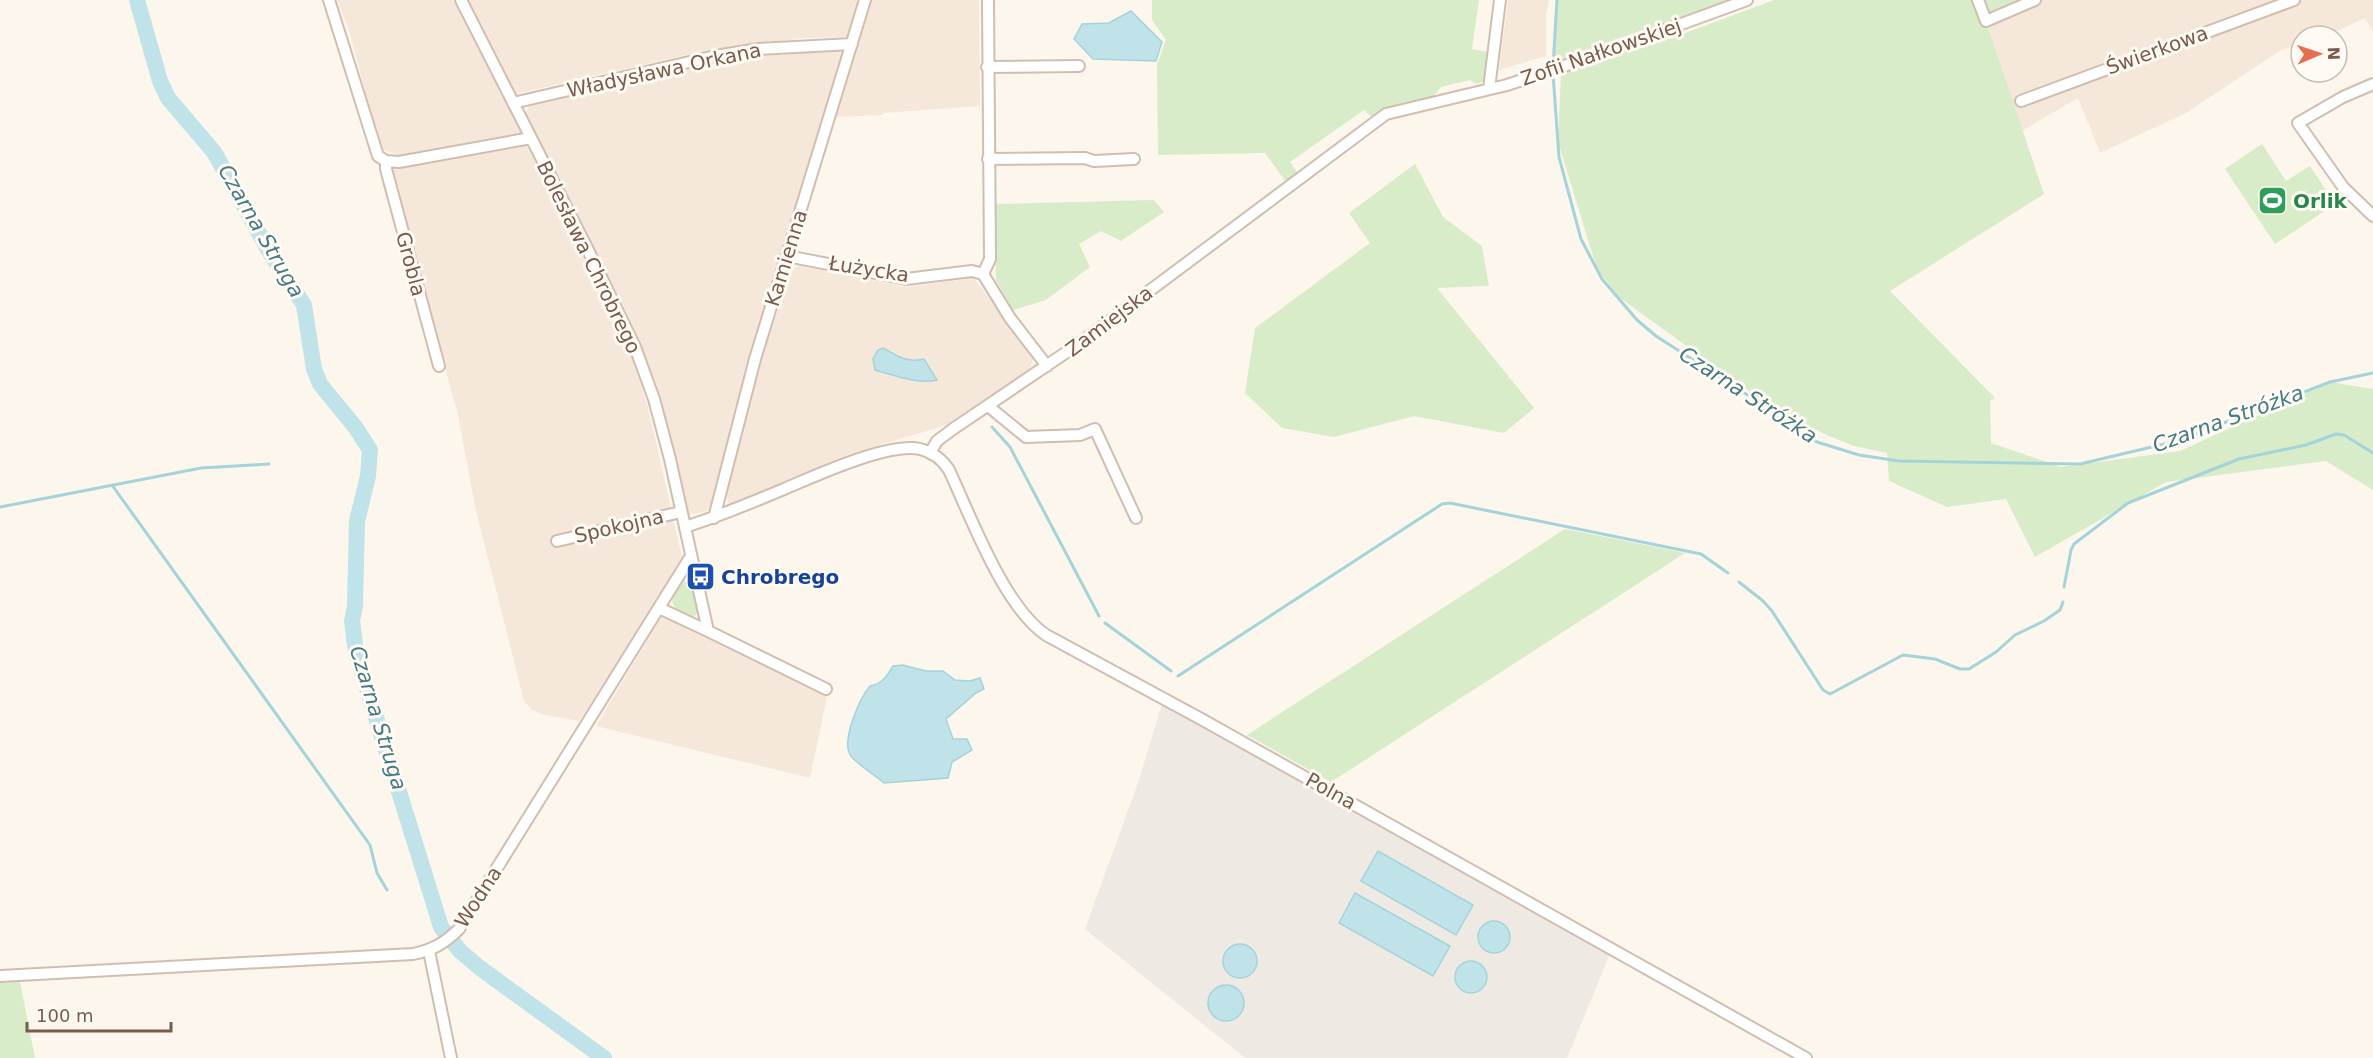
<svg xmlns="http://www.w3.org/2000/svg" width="2373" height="1058" viewBox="0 0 2373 1058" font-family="'DejaVu Sans',sans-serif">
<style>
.residential{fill:#f5e8da}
.industrial{fill:#efe9e4}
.green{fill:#d8ecc9}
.water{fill:#bfe3e8;stroke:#a5d3da;stroke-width:1.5}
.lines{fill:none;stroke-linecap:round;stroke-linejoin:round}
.stream{stroke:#a5d3da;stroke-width:3}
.river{stroke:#bfe3e8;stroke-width:16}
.minor-casing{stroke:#d1beb0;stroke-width:14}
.minor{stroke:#fff;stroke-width:10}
.labels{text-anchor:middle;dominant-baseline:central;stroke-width:6;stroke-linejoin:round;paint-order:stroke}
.street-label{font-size:20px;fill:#7a5c4d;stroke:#fffaf3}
.leisure-label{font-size:20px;font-weight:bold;fill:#27864d;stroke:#fffaf3;text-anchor:start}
.transit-label{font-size:20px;font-weight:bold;fill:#164399;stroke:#fffaf3;text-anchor:start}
.water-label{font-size:21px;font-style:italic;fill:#437c86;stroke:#fffaf3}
</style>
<rect width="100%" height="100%" fill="#fdf6ec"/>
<!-- residential -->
<path class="residential" d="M337,0H453L522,135L403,157L380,148L349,30Z
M468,0H859L848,37L804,38L708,50L516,94Z
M872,0H979L980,106L883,113L882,115L836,117Z
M1508,0H1549L1546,15V56L1499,70Z
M2035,0H2373V32L2365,18L2326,36H2301V44L2281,50L2186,113L2100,153L2078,98L2022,131L1986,21Z
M838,51L842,55L777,265L711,510L689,515L659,390L624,307L525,112L529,106L711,63L752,56Z
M526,144L611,311L631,356L648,407L682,557L606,681L579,721L545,715L532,710L524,701L476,511L458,415L390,169Z
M799,265L905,287L974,278L1033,359L1030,369L947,425L846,455L729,505L726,495L764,343L770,334L790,271Z
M662,616L827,697L810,778L596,726Z"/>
<!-- industrial -->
<path class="industrial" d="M1162,704L1610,954L1567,1058H1245L1085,929L1138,783Z"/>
<!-- green -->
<path class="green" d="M1152,0H1479L1472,49L1488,52L1485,81L1476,84L1470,80L1441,87L1433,97L1393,108L1372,117L1364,110L1290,162L1298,173L1286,182L1265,153L1158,155L1157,65L1166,40L1152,20Z
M1558,0H1729L1555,61L1554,18Z
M1774,0H2035L1986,21L2044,194L1890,291L1995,398L1990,401L1991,443L2061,467L2180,451L2330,382L2373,389V490L2326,461L2166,482L2035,557L2006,499L1947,507L1889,481L1887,453L1854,446L1829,436L1774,409L1620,298L1597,269L1558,142L1561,73L1680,35Z
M2262,144L2286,181L2310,166L2335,204L2275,244L2225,169Z
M1415,164L1443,217L1482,246L1489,286L1437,288L1534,408L1504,433L1414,416L1334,437L1282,428L1245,393L1255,328L1370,243L1349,213Z
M1154,200L1164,212L1121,241L1101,231L1079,244L1090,267L1046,300L1013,310L996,280L994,204Z
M1565,529L1685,553L1331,782L1247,735Z
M682,581L690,583L698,612L695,616L690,618C667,606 669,602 682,581Z
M20,982L35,1058H0V983Z"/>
<!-- water -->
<path class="water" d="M1131,11L1162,42L1156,61L1093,59L1074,39L1082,24L1109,23Z
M883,348C897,356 907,363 924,359L937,380C918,385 894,375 875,370L873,359L878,350Z
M903,665L926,671H943L955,680L970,681L980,678L984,689L976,693L946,719L953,739H967L972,750L952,762L948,778L884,783C874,774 859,766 851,756C840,742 860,698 870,686C882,684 887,676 893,666Z
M1378,851L1473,905L1456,935L1361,881Z
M1355,893L1450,946L1433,976L1339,923Z
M1478 937a16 16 0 1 1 32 0a16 16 0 1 1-32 0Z
M1223 961a17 17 0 1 1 34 0a17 17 0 1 1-34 0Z
M1455 977a16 16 0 1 1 32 0a16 16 0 1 1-32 0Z
M1208 1003a18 18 0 1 1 36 0a18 18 0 1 1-36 0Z"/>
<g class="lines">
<!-- stream -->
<path class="stream" d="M1553,67L1557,0
M1553,74L1559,157L1581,239L1602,279L1637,320L1656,336L1749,396L1787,425L1817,442L1859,455L1899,461L2080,464L2177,441L2330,382L2373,373
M992,427L1010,447L1099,616
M112,485L370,845L377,873L387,890
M0,507L201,468L269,464
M1739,582L1763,601L1772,611L1823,690L1830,694L1903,655L1935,659L1960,669H1969L1996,652L2015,635L2044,621L2060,610L2063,602
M2064,587L2071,550L2074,544L2128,503L2239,459L2306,445L2336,434L2344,435L2373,453
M1105,623L1171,671
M1178,676L1442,504L1450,503L1701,554L1728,573"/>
<!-- river -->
<path class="river" d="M137,0L160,81L168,98L214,152L269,251L304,305L314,369L320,384L356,428L370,450L368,476L357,521L355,606L352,621L356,653L441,927L460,951L480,968L604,1058"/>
<defs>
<path id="minor" d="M329,0L378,156L386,161L399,162L531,138
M461,0L589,252L635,347L654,399L670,459L708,631L826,689
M1978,0L1986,21L2035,0
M987,67L1079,66
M2373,84L2343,97L2298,123L2343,187L2373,216
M1489,89L1500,0
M2021,101L2294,0
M513,103L715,56L759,49L852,44
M988,159L1085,158L1094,161L1134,159
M386,161V169L439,366
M787,256L906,279L972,271L983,274L1010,318L1047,366
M983,274L990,259L988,0
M988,406L1026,437L1080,435L1095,429L1136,518
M930,453L937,441L953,429L1077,345L1386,114L1507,85L1591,57L1747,0
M714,518L755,359L865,0
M685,527C719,516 751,503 784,489C815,476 888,442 920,449C932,452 942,459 949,470C971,517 1004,607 1046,635L1203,720L1806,1058
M557,541L681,512
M659,608L708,631
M429,951L451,1058
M0,976L413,954C433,950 445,943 459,929L691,556"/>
</defs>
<!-- minor casing -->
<use href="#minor" class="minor-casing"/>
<!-- minor -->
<use href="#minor" class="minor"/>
</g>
<!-- icons -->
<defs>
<symbol id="stadium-square" viewBox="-11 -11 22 22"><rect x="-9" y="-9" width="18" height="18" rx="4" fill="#2e9e5b" stroke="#fffaf3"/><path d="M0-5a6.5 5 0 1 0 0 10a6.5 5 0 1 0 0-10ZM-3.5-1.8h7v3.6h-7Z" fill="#fff"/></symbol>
<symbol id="bus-square" viewBox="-11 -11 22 22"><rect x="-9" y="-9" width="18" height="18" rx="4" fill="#1a4fb4" stroke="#fffaf3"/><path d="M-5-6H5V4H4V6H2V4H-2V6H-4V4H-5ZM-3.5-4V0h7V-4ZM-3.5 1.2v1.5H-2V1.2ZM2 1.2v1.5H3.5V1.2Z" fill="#fff"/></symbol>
</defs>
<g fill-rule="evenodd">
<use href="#stadium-square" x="2256" y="184" width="33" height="33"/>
<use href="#bus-square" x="684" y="560" width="33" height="33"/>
</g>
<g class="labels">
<!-- street labels -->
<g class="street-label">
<text transform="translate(2157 50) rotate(-20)">Świerkowa</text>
<text transform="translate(1601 52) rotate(-19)">Zofii Nałkowskiej</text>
<text transform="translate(664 70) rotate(-12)">Władysława Orkana</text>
<text transform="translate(589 257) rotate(64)">Bolesława Chrobrego</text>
<text transform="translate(786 258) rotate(-73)">Kamienna</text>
<text transform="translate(411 264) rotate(75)">Grobla</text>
<text transform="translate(869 269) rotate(9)">Łużycka</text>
<text transform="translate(1109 321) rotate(-37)">Zamiejska</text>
<text transform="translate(619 526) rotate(-13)">Spokojna</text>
<text transform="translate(1331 791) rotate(29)">Polna</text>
<text transform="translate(478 897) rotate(-57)">Wodna</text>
</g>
<!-- leisure labels -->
<g class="leisure-label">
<text x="2293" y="201">Orlik</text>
</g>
<!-- transit labels -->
<g class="transit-label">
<text x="721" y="577">Chrobrego</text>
</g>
<!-- water labels -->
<g class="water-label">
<text transform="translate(261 231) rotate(60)">Czarna Struga</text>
<text transform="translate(1748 395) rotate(33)">Czarna Stróżka</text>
<text transform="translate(2228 419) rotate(-20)">Czarna Stróżka</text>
<text transform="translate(378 718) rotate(73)">Czarna Struga</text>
</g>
</g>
<!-- north arrow -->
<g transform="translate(2319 54) rotate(88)"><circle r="28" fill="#fffaf3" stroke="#cabbb1" stroke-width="1.5"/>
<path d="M0-4.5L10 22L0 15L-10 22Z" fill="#e76f51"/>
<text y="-9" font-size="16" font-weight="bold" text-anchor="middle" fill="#7a5c4d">N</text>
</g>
<!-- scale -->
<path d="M27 1022v9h144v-9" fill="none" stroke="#7a5c4d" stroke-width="3"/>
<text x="36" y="1022" font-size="18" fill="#7a5c4d" stroke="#fffaf3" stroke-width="4.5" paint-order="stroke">100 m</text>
</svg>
